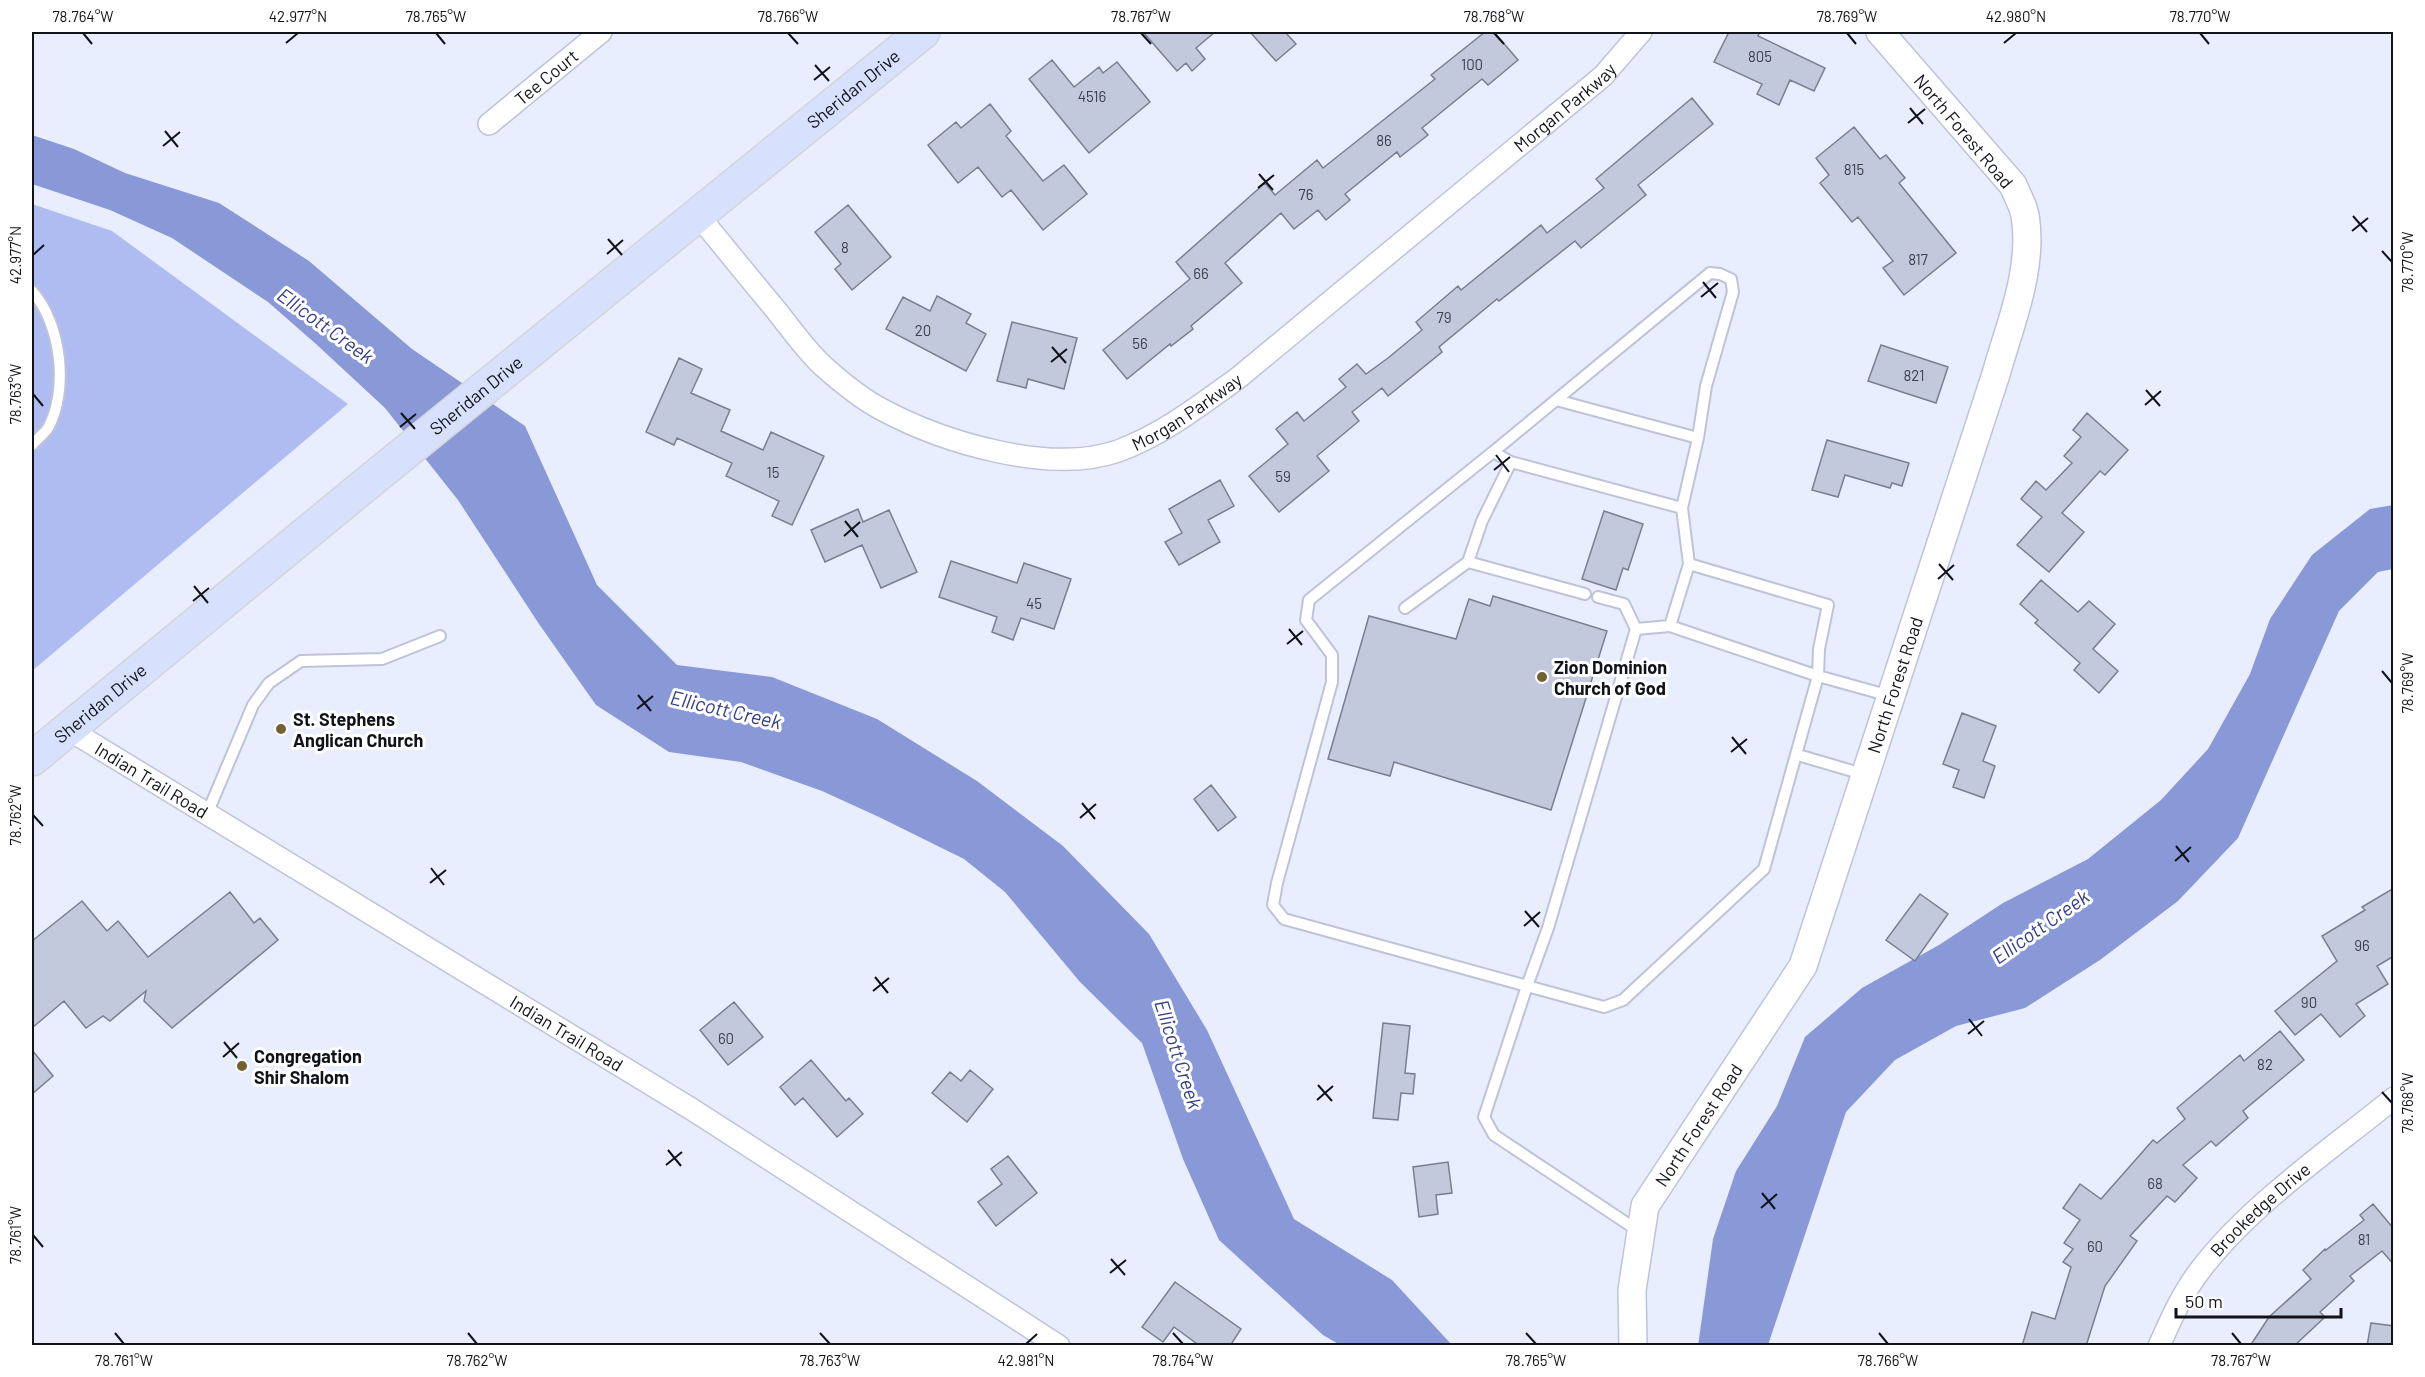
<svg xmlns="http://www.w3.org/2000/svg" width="2425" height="1377" viewBox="0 0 2425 1377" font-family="Barlow,sans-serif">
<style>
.green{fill:#afbcf1}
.water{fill:#8998d7}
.building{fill:#c3c9dd;stroke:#797f91;stroke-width:1.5}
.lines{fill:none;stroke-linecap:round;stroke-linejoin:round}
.service-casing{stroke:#bec3d8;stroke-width:14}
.minor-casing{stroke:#bec3d8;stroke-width:24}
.tertiary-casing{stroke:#bec3d8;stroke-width:30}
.primary-casing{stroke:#d4d5d6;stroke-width:36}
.service{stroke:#fff;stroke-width:10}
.minor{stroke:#fff;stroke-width:21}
.tertiary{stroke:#fff;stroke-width:27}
.primary{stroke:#d7e0fd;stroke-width:33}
.ticks{fill:none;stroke:#11131a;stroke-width:2}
.poi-dot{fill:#71622f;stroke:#fff;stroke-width:2}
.labels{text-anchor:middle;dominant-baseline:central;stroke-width:6;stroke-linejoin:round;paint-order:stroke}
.number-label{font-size:15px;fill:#3e404b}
.street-label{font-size:18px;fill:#11131a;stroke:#fff}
.poi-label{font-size:18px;font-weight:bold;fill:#11131a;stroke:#fff;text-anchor:start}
.water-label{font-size:20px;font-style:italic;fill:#333e89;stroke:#fff}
.neatline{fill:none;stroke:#11131a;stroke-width:2}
.ticks-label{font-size:15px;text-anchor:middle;fill:#11131a}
</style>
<rect width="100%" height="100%" fill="#e9eeff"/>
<!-- green -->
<path class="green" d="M32,204L112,231L348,404L32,671Z"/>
<!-- water -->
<path class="water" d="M32,135L74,149L125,173L219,203L309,261L412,349L525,426L597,585L677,665L772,677L877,719L977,781L1063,846L1149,934L1207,1030L1294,1219L1392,1280L1452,1345H1340L1323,1335L1219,1240L1183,1159L1142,1043L1080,982L1005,892L964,859L879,817L822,791L741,762L669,752L596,705L539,624L458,500L385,408L316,344L268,302L172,238L110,210L32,184Z
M2393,505V569L2378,572L2339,611L2238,838L2178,901L2100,960L2025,1008L1956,1026L1895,1060L1846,1112L1768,1345L1698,1346L1713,1239L1736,1171L1777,1106L1805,1037L1862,988L1939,945L2003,903L2088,859L2161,800L2208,749L2250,674L2270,619L2312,555L2370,509Z"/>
<!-- building -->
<path class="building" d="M1143,32H1215L1196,48L1205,59L1192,71L1186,63L1177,71Z
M1250,32H1285L1296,44L1276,61Z
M1485,32H1494L1518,60L1488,85L1482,79L1422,128L1428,135L1400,157L1397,152L1345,194L1350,200L1326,220L1318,210L1294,229L1281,213L1225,263L1242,283L1191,326L1193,329L1171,346L1170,344L1127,379L1103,350L1190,279L1176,262L1265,183L1275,195L1317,160L1323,168L1435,79L1431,75Z
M1729,32H1760L1758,36L1825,68L1814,91L1790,80L1779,105L1757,94L1762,84L1714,62Z
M1052,60L1074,87L1099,67L1103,73L1117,62L1150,102L1089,153L1029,79Z
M1692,98L1713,124L1638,185L1646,195L1581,248L1575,241L1499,301L1497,299L1439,347L1442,352L1388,396L1382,388L1352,412L1359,421L1317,456L1329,471L1279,512L1249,476L1288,444L1276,429L1297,412L1304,421L1346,387L1339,379L1357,364L1366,374L1388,358L1422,330L1416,322L1458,286L1461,290L1541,225L1547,233L1604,188L1596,179Z
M990,104L1011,131L1006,136L1043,181L1064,165L1087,194L1043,230L1011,190L1002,197L978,167L958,183L928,145L956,122L961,128Z
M1854,127L1880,159L1886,155L1905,178L1899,183L1956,253L1904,295L1883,268L1893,261L1858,217L1852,222L1820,183L1829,175L1816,158Z
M848,205L891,257L852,290L835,269L841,264L815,232Z
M937,296L971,314L966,323L986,334L966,371L886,329L903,297L930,311Z
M1012,322L1077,338L1064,389L1028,379L1026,388L997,381Z
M1881,345L1948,367L1936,403L1868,381Z
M679,358L702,369L691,393L730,410L721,431L763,450L771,432L824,456L792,525L772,516L779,501L726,476L732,463L677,438L674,445L646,432Z
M2087,413L2128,450L2105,475L2100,471L2062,513L2084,532L2049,572L2017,545L2042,517L2021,499L2036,481L2046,490L2072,463L2064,456L2081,437L2073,430Z
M1827,440L1909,463L1902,486L1892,483L1890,488L1845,475L1838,497L1812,490Z
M1220,480L1234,506L1208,520L1220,542L1179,565L1165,542L1182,533L1169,509Z
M858,509L863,522L889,510L917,572L881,588L862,545L825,562L811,530Z
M1604,511L1643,524L1628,570L1623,568L1616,590L1582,579Z
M951,561L1017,583L1024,563L1071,579L1054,629L1021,618L1013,640L992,632L997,617L939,597Z
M2041,580L2078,612L2089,601L2115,624L2093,649L2118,671L2099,693L2074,670L2080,663L2035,623L2038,620L2020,604Z
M1493,596L1607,631L1551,810L1394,762L1390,776L1328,759L1369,616L1456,639L1469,599L1490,606Z
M1962,713L1996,726L1983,761L1995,766L1984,798L1953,787L1959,770L1943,764Z
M1211,785L1236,817L1218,831L1194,799Z
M2394,888V956L2377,966L2388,984L2356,1004L2365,1016L2340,1037L2321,1014L2295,1035L2275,1011L2337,961L2322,936L2365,910L2362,907Z
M230,892L254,923L260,918L278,940L172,1028L144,1001L146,991L110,1021L103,1016L86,1028L64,1001L32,1028V941L82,901L107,931L118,921L148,957Z
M1920,894L1948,914L1915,961L1886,940Z
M734,1002L763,1037L728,1065L700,1030Z
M1383,1023L1410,1026L1405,1073L1415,1074L1413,1094L1401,1093L1398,1120L1373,1118Z
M2280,1031L2304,1060L2243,1111L2248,1118L2216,1146L2211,1141L2183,1165L2197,1178L2175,1202L2167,1196L2130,1236L2137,1241L2105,1286L2086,1346H2022L2032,1312L2055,1319L2071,1267L2063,1262L2073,1249L2064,1243L2080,1220L2063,1208L2080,1184L2101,1199L2153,1140L2157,1143L2185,1119L2177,1108L2240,1055L2244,1061Z
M32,1050L53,1076L32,1094Z
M811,1060L846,1101L849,1098L863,1114L837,1137L803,1098L795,1105L780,1087Z
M970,1070L993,1089L967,1122L932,1093L950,1072L961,1081Z
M1008,1156L1037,1193L996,1226L978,1202L1002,1184L991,1169Z
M1448,1162L1452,1193L1436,1195L1438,1214L1419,1217L1413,1167Z
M2373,1204L2394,1229V1265L2382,1251L2350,1276L2354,1281L2320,1312L2325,1317L2294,1346H2250L2269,1317L2311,1279L2303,1270L2325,1249L2326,1250L2364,1220L2360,1215Z
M1175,1282L1241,1329L1230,1346H1200L1174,1327L1163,1342L1142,1327Z
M2371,1323L2394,1326V1346H2367Z"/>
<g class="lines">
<defs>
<path id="service" d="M32,291C61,323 69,390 48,428C44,434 36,440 32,445
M1556,400L1698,438
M1493,452L1710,273L1720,274L1731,279L1733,292L1706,386L1698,438L1682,508
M1511,462L1482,521L1468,562L1585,594
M1598,597L1624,604L1636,629
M1405,608L1468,562
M1670,626L1818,676L1890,696
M1798,755L1866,775
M207,814L253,705L269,683L301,661L382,659L440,636
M1640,1232L1494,1135L1484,1117L1527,986L1284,919L1273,905L1277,883L1332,682V655L1306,620L1309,600L1493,452L1511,462L1682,508L1689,564L1828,605L1819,649L1818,676L1764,869L1623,1000L1604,1007L1527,986L1548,928L1636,629L1670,626L1689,564"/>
<g id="minor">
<path id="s1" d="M489,124L601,32"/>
<path id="s2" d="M698,215C724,247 750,279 776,310C791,329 805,349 823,366C841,382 860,398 881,409C942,442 1050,475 1118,451C1162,435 1199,406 1238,378L1603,76L1641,32"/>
<path id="s3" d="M68,729L693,1110L1059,1346"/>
<path id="s4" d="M2159,1346C2171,1319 2183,1292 2201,1269C2251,1204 2330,1150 2394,1098"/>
</g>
<g id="tertiary">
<path id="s5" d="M1633,1346L1632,1290L1645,1206L1803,966L1996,374C2010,324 2034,269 2025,215C2023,205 2017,195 2013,185L1880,32"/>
</g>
<g id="primary">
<path id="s6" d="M32,759L370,481L923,32"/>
</g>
</defs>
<!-- service casing -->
<use href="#service" class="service-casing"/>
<!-- minor casing -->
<use href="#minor" class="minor-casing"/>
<!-- tertiary casing -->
<use href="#tertiary" class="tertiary-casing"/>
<!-- primary casing -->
<use href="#primary" class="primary-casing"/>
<!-- service -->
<use href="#service" class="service"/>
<!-- minor -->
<use href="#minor" class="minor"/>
<!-- tertiary -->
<use href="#tertiary" class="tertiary"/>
<!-- primary -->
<use href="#primary" class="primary"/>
</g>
<!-- ticks -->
<path class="ticks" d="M83,33L92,44M436,33L445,44M788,33L798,44M1141,33L1151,44M1494,33L1504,44M1847,33L1856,44M2200,33L2209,44M286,43L298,33M2004,43L2016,33M815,65L829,81M814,80L830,67M1910,108L1923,124M1908,123L1925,109M165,131L178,147M163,146L180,132M1259,174L1273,190M1258,188L1274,175M2353,216L2367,232M2352,231L2368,218M608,239L622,255M2382,251L2392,262M607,254L623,240M33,255L44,245M1703,282L1716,298M1701,297L1718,283M1052,347L1066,363M1051,362L1067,349M2146,390L2160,406M33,394L43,406M2145,405L2161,391M401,413L415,429M400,427L416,414M1496,455L1509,472M1494,470L1510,457M845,521L858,537M844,536L860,522M1939,564L1953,580M1938,579L1954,565M194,586L208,603M193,601L209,588M1289,629L1302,645M1287,644L1303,631M2382,671L2392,683M638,695L651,711M637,709L653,696M1732,737L1746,754M1731,752L1747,739M1082,803L1095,819M33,815L43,826M1080,818L1096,804M2176,846L2189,862M2175,861L2191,847M431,868L444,885M430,883L446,870M1525,911L1539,927M1524,926L1540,912M875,977L888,993M873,991L889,978M1969,1019L1982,1036M1968,1034L1984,1021M224,1042L237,1058M223,1057L239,1043M1318,1085L1332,1101M2382,1092L2392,1103M1317,1100L1333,1086M668,1150L681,1166M666,1165L682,1152M1762,1193L1775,1209M1761,1208L1777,1194M33,1235L43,1247M1111,1259L1125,1275M1110,1273L1126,1260M115,1333L124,1344M468,1333L477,1344M820,1333L830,1344M1173,1333L1183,1344M1526,1333L1536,1344M1879,1333L1888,1344M2232,1333L2241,1344M1026,1344L1037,1334"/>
<!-- markers -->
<g class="poi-dot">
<circle cx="1542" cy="677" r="6"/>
<circle cx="281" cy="729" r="6"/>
<circle cx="242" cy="1066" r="6"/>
</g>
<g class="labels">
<!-- number labels -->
<g class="number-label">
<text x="1760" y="56">805</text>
<text x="1472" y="64">100</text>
<text x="1092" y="96">4516</text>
<text x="1384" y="140">86</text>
<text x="1854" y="169">815</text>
<text x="1306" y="194">76</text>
<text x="845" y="247">8</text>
<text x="1918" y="259">817</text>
<text x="1201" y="273">66</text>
<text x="1444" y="317">79</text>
<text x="923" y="330">20</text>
<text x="1140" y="343">56</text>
<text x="1914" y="375">821</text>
<text x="773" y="472">15</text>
<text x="1283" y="476">59</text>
<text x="1034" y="603">45</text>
<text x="2362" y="945">96</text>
<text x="2309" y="1002">90</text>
<text x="726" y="1038">60</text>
<text x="2265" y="1064">82</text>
<text x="2155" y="1183">68</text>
<text x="2364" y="1239">81</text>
<text x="2095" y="1246">60</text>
</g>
<!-- street labels -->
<g class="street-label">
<text stroke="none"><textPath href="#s1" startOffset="74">Tee Court</textPath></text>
<text stroke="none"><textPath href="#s6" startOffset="1060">Sheridan Drive</textPath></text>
<text stroke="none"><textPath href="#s2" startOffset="1080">Morgan Parkway</textPath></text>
<text transform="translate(1964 131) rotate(50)">North Forest Road</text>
<text stroke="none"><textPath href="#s6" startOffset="574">Sheridan Drive</textPath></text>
<text stroke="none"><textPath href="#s2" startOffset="594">Morgan Parkway</textPath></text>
<text stroke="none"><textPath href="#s5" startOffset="724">North Forest Road</textPath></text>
<text stroke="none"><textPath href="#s6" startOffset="88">Sheridan Drive</textPath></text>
<text stroke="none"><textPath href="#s3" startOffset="98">Indian Trail Road</textPath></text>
<text stroke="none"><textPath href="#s3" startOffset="584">Indian Trail Road</textPath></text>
<text stroke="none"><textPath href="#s5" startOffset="238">North Forest Road</textPath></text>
<text stroke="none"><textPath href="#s4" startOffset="172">Brookedge Drive</textPath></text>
</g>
<!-- poi labels -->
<g class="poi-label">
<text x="1554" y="667">Zion Dominion<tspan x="1554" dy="21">Church of God</tspan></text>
<text x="293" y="719">St. Stephens<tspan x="293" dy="21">Anglican Church</tspan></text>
<text x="254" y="1056">Congregation<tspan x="254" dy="21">Shir Shalom</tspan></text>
</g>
<!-- water labels -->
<g class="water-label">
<text transform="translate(326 325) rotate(36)">Ellicott Creek</text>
<text transform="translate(726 709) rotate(13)">Ellicott Creek</text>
<text transform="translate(2040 926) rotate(-35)">Ellicott Creek</text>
<text transform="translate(1179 1054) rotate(72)">Ellicott Creek</text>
</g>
</g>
<!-- border -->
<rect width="2425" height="1377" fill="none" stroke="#ffffff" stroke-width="66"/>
<!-- scale -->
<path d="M2176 1308v9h165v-9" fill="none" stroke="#11131a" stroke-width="3"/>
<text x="2185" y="1308" font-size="18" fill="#11131a" stroke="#ffffff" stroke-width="4.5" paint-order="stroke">50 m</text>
<rect x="33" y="33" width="2359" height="1311" class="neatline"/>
<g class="ticks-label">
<text x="83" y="22">78.764°W</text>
<text x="298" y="22">42.977°N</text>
<text x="436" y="22">78.765°W</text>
<text x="788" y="22">78.766°W</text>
<text x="1141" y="22">78.767°W</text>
<text x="1494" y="22">78.768°W</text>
<text x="1847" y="22">78.769°W</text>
<text x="2016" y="22">42.980°N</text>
<text x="2200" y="22">78.770°W</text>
<text transform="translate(16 255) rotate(-90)" y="5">42.977°N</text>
<text transform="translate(2408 262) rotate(-90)" y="5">78.770°W</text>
<text transform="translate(16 394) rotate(-90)" y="5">78.763°W</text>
<text transform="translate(2408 683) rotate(-90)" y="5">78.769°W</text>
<text transform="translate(16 815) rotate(-90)" y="5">78.762°W</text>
<text transform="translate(2408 1103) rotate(-90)" y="5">78.768°W</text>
<text transform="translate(16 1235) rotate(-90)" y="5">78.761°W</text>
<text x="124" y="1366">78.761°W</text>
<text x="477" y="1366">78.762°W</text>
<text x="830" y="1366">78.763°W</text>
<text x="1026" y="1366">42.981°N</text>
<text x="1183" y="1366">78.764°W</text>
<text x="1536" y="1366">78.765°W</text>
<text x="1888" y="1366">78.766°W</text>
<text x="2241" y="1366">78.767°W</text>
</g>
</svg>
